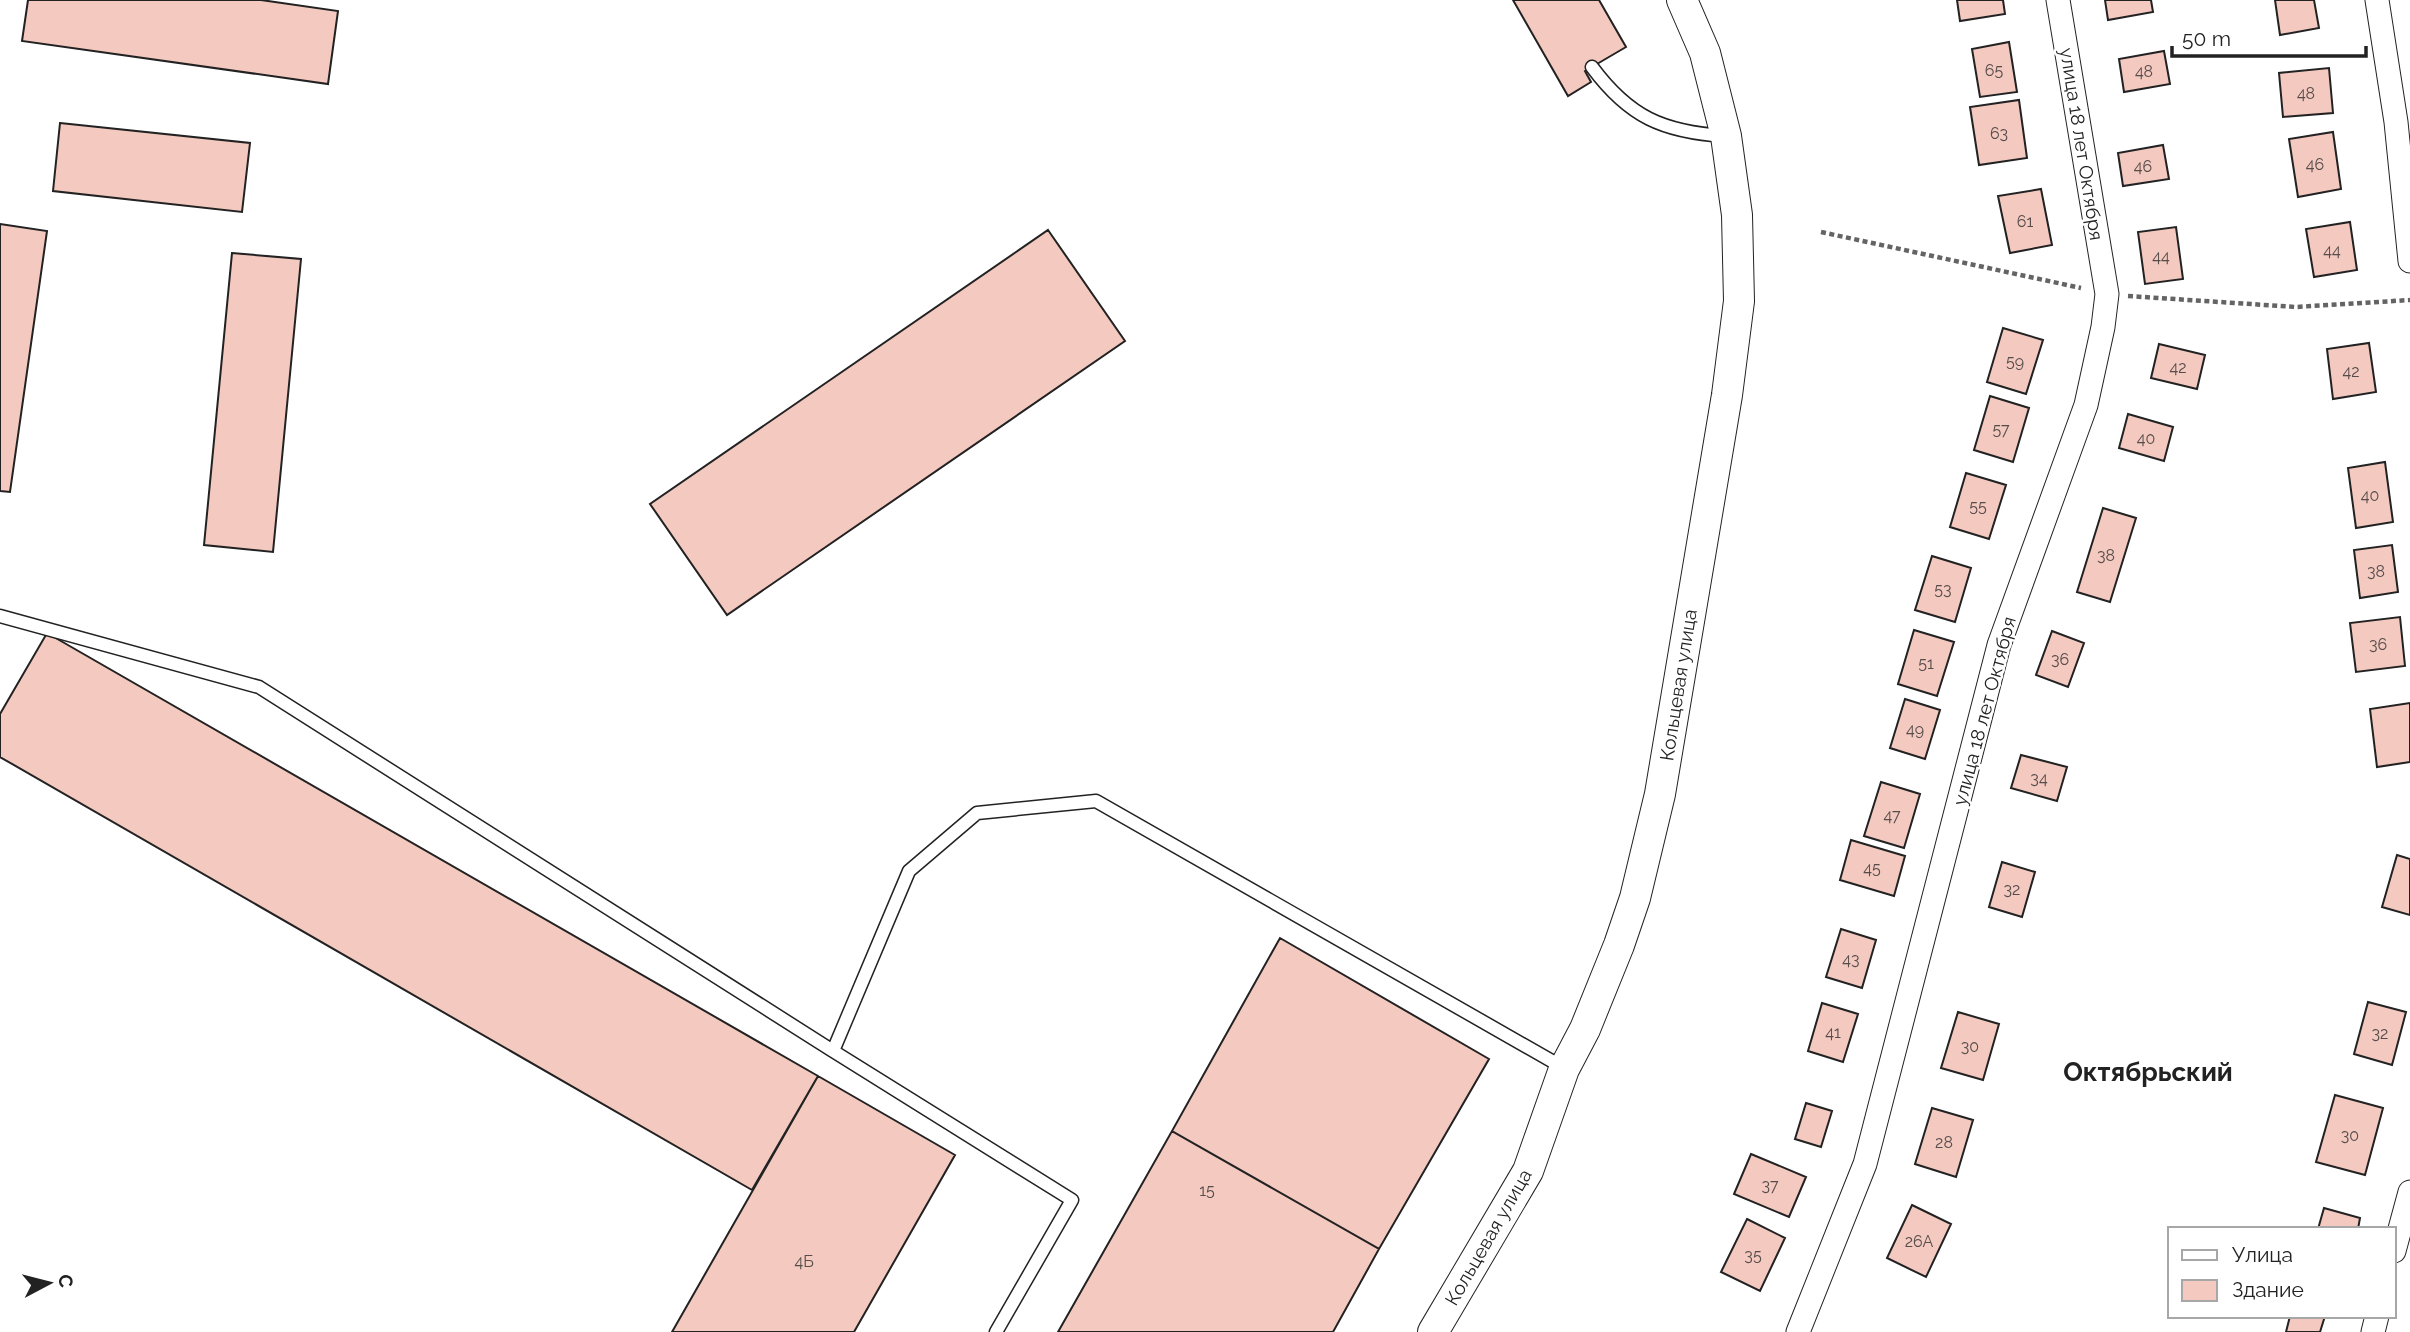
<svg xmlns="http://www.w3.org/2000/svg" width="2410" height="1332" viewBox="0 0 2410 1332" font-family="Raleway,sans-serif">
<style>
.building{fill:#f3c9c0;stroke:#222;stroke-width:2}
.lines{fill:none;stroke-linecap:round;stroke-linejoin:round}
.service-casing{stroke:#222;stroke-width:15}
.minor-casing{stroke:#222;stroke-width:25}
.tertiary-casing{stroke:#222;stroke-width:32}
.path{stroke:#646464;stroke-width:4.5;stroke-dasharray:5 3.5;stroke-linecap:butt}
.service{stroke:#fff;stroke-width:12}
.minor{stroke:#fff;stroke-width:23}
.tertiary{stroke:#fff;stroke-width:30}
.labels{text-anchor:middle;dominant-baseline:central;stroke-width:5;stroke-linejoin:round;paint-order:stroke}
.number-label{font-size:16px;fill:#564c4a}
.street-label{font-size:19px;fill:#222;stroke:#fff}
.district-label{font-size:26px;font-weight:bold;fill:#222;stroke:#fff}
</style>
<rect width="100%" height="100%" fill="#fff"/>
<!-- building -->
<path class="building" d="M28,0H261L338,11L328,84L22,41Z
M1513,0H1599L1626,47L1585,71L1591,82L1568,96Z
M1957,0H2003L2005,14L1960,21Z
M2105,0H2151L2153,12L2108,20Z
M2275,0H2314L2319,28L2280,35Z
M2009,42L2017,92L1980,97L1972,49Z
M2164,51L2170,84L2124,92L2119,59Z
M2329,68L2333,113L2283,117L2279,73Z
M2019,100L2027,158L1979,165L1970,107Z
M60,123L250,143L242,212L53,191Z
M2333,132L2341,189L2298,197L2289,139Z
M2163,145L2169,179L2123,186L2118,153Z
M2041,189L2052,245L2010,253L1998,196Z
M2350,222L2357,270L2314,277L2306,229Z
M0,224L47,231L10,492L0,491Z
M2176,227L2183,279L2145,284L2138,232Z
M1048,230L1125,341L727,615L650,504Z
M232,253L301,259L273,552L204,545Z
M2003,328L2043,340L2026,394L1987,382Z
M2369,343L2376,392L2333,399L2327,349Z
M2159,344L2205,355L2197,389L2151,378Z
M1990,396L2029,408L2013,462L1974,450Z
M2128,414L2173,427L2164,461L2119,448Z
M2385,462L2393,522L2356,528L2348,468Z
M1966,473L2006,485L1989,539L1950,527Z
M2103,508L2136,518L2110,602L2077,592Z
M2392,545L2398,592L2360,598L2354,550Z
M1932,556L1971,568L1955,622L1915,610Z
M2400,617L2405,666L2356,672L2350,623Z
M1914,630L1954,642L1937,696L1898,684Z
M2052,631L2084,643L2068,687L2036,675Z
M47,633L818,1076L752,1190L0,757V714Z
M1905,699L1940,710L1925,759L1890,748Z
M2410,703V762L2377,767L2370,709Z
M2021,755L2067,767L2057,801L2011,788Z
M1881,782L1920,794L1904,848L1864,836Z
M1851,840L1905,856L1894,896L1840,880Z
M2397,855L2410,859V915L2382,907Z
M2002,862L2035,872L2022,917L1989,907Z
M1841,929L1876,940L1862,988L1826,977Z
M1280,938L1489,1059L1379,1249L1172,1131Z
M2368,1002L2406,1012L2392,1065L2354,1054Z
M1822,1003L1858,1014L1843,1062L1808,1051Z
M1958,1012L1999,1024L1983,1080L1941,1068Z
M818,1076L955,1155L854,1332H672Z
M2335,1095L2383,1108L2365,1175L2316,1162Z
M1806,1103L1832,1111L1821,1147L1795,1139Z
M1932,1108L1973,1120L1956,1177L1915,1164Z
M1172,1131L1379,1249L1333,1332H1058Z
M1751,1154L1806,1177L1789,1217L1734,1194Z
M1912,1205L1951,1224L1926,1277L1887,1258Z
M2324,1208L2360,1218L2358,1229H2318Z
M1747,1219L1785,1238L1760,1291L1721,1272Z
M2290,1316H2325L2320,1332H2286Z"/>
<g class="lines">
<defs>
<path id="service" d="M1592,67C1629,117 1663,132 1725,136
M0,616L259,687L833,1051
M996,1332L1072,1200L833,1051L909,871L977,813L1096,801L1564,1068"/>
<path id="minor" d="M2377,0L2396,122L2410,261
M2394,1251L2410,1192
M1798,1332L1865,1164L1999,645L2086,405L2103,327L2107,294L2058,0
M2373,1332L2377,1316"/>
<path id="tertiary" d="M1433,1332L1528,1171L1564,1069L1585,1029L1619,945L1635,898L1660,794L1727,395L1739,301L1737,215L1726,136L1705,53L1682,0"/>
</defs>
<!-- service casing -->
<use href="#service" class="service-casing"/>
<!-- minor casing -->
<use href="#minor" class="minor-casing"/>
<!-- tertiary casing -->
<use href="#tertiary" class="tertiary-casing"/>
<!-- path -->
<path class="path" d="M1821,232L2081,288
M2128,296L2296,307L2410,300"/>
<!-- service -->
<use href="#service" class="service"/>
<!-- minor -->
<use href="#minor" class="minor"/>
<!-- tertiary -->
<use href="#tertiary" class="tertiary"/>
</g>
<g class="labels">
<!-- number labels -->
<g class="number-label">
<text x="1994" y="70">65</text>
<text x="2144" y="71">48</text>
<text x="2306" y="93">48</text>
<text x="1999" y="133">63</text>
<text x="2315" y="164">46</text>
<text x="2143" y="166">46</text>
<text x="2025" y="221">61</text>
<text x="2332" y="250">44</text>
<text x="2161" y="256">44</text>
<text x="2015" y="361">59</text>
<text x="2178" y="367">42</text>
<text x="2351" y="371">42</text>
<text x="2001" y="429">57</text>
<text x="2146" y="438">40</text>
<text x="2370" y="495">40</text>
<text x="1978" y="506">55</text>
<text x="2106" y="555">38</text>
<text x="2376" y="571">38</text>
<text x="1943" y="589">53</text>
<text x="2378" y="644">36</text>
<text x="2060" y="659">36</text>
<text x="1926" y="663">51</text>
<text x="1915" y="729">49</text>
<text x="2039" y="778">34</text>
<text x="1892" y="815">47</text>
<text x="1872" y="868">45</text>
<text x="2012" y="889">32</text>
<text x="1851" y="959">43</text>
<text x="1833" y="1032">41</text>
<text x="2380" y="1033">32</text>
<text x="1970" y="1046">30</text>
<text x="2350" y="1135">30</text>
<text x="1944" y="1142">28</text>
<text x="1770" y="1185">37</text>
<text x="1207" y="1190">15</text>
<text x="1919" y="1241">26А</text>
<text x="1753" y="1255">35</text>
<text x="804" y="1261">4Б</text>
</g>
<!-- street labels -->
<g class="street-label">
<text transform="translate(2082 144) rotate(81)">улица 18 лет Октября</text>
<text transform="translate(1678 685) rotate(-81)">Кольцевая улица</text>
<text transform="translate(1984 711) rotate(-75)">улица 18 лет Октября</text>
<text transform="translate(1488 1237) rotate(-60)">Кольцевая улица</text>
</g>
<!-- district labels -->
<g class="district-label">
<text x="2148" y="1072">Октябрьский</text>
</g>
</g>
<!-- legend -->
<rect x="2168" y="1227" width="228" height="91" fill="#ffffff" stroke="#a7a7a7" stroke-width="2"/>
<rect x="2182" y="1250" width="35" height="10" fill="#ffffff" stroke="#a7a7a7" stroke-width="2"/>
<text x="2232" y="1262" font-size="21" fill="#222222">Улица</text>
<rect x="2182" y="1280" width="35" height="21" fill="#f3c9c0" stroke="#a7a7a7" stroke-width="2"/>
<text x="2232" y="1297" font-size="21" fill="#222222">Здание</text>
<!-- north arrow -->
<g transform="translate(49 1283) rotate(83)" stroke="#ffffff" stroke-width="5" paint-order="stroke">
<path d="M0-5L12 26L0 18L-12 26Z" fill="#222222"/>
<text y="-10" font-size="19" font-weight="bold" text-anchor="middle" fill="#222222">С</text>
</g>
<!-- scale -->
<path d="M2172 46v10h194v-10" fill="none" stroke="#222222" stroke-width="3.5"/>
<text x="2182" y="46" font-size="21" fill="#222222" stroke="#ffffff" stroke-width="5" paint-order="stroke">50 m</text>
</svg>
